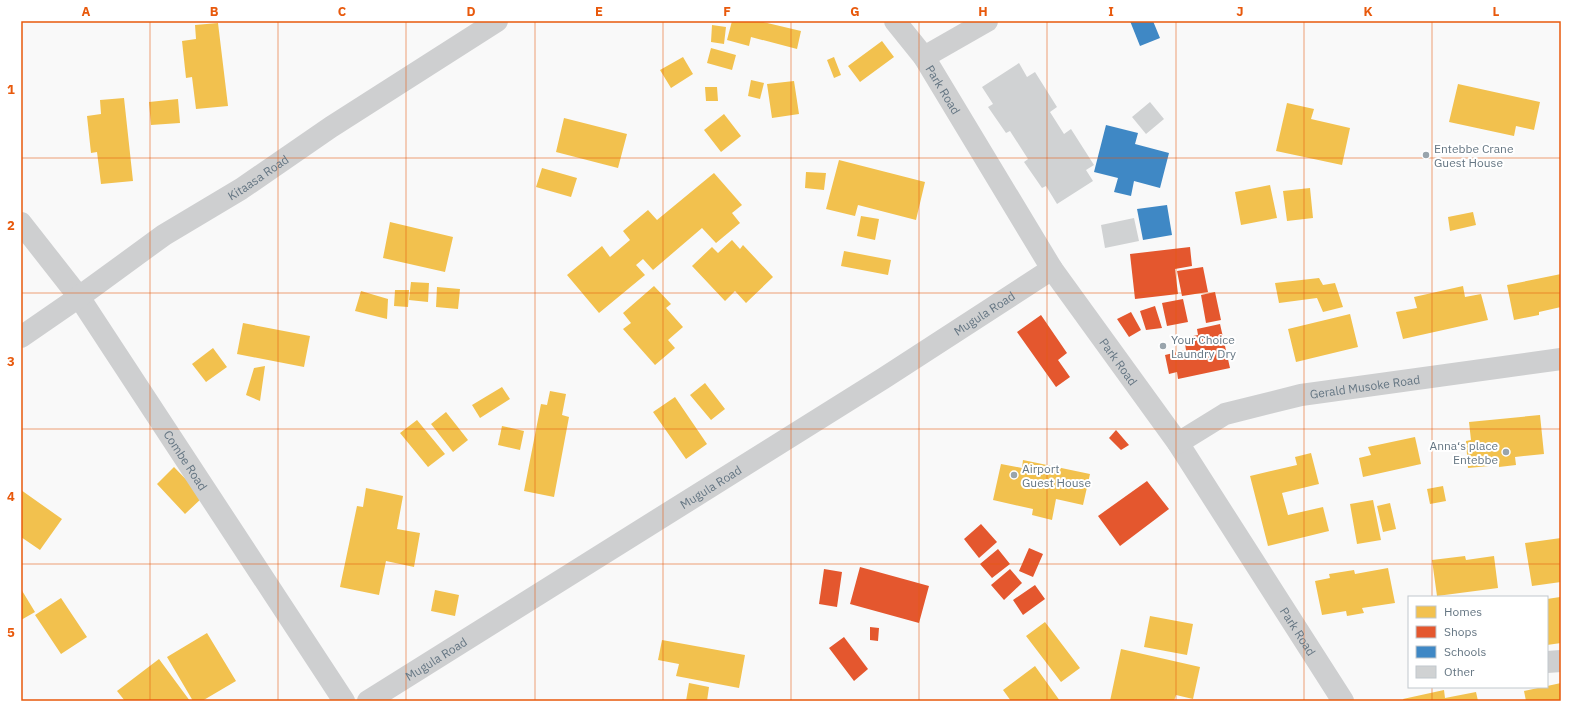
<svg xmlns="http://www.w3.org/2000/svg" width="1582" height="722" viewBox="0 0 1582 722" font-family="'IBM Plex Sans',sans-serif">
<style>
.homes{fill:#f2c14e}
.shops{fill:#e4572e}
.schools{fill:#3f88c5}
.building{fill:#d0d2d3}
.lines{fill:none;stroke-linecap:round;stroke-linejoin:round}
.minor{stroke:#cecfd0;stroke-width:22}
.grid{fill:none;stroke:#e8590c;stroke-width:1;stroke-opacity:0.55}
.poi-dot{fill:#99a4ac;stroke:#fff;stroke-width:1.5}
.labels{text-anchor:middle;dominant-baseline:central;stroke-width:4;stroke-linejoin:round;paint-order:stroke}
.street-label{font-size:12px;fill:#657683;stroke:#fff}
.poi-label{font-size:12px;fill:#657683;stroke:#fff;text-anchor:start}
.neatline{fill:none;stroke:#e8590c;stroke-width:1.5}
.grid-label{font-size:13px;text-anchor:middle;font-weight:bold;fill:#e8590c}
</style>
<rect width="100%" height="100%" fill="#f9f9f9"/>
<!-- homes -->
<path class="homes" d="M732,21H759L801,31L797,49L751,37L749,46L727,40Z
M218,23L228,106L196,109L192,77L186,78L182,41L196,39L195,25Z
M712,25L726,27L724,44L711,42Z
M882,41L894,57L860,82L848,66Z
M711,48L736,55L732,70L707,63Z
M683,57L693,74L671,88L660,70Z
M834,57L841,75L834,78L827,60Z
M751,80L764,83L760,99L748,96Z
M794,81L799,114L772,118L767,84Z
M1458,84L1540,102L1534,130L1516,126L1514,136L1449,122Z
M705,87H717L718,101H706Z
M124,98L133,181L101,184L97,152L91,153L87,116L101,114L100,100Z
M178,99L180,123L151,125L149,102Z
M1287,103L1314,109L1311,119L1350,128L1342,165L1276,151Z
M724,114L741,136L721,152L704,130Z
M564,118L627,134L618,168L556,152Z
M839,160L925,182L916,220L858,205L855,216L826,209Z
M542,168L577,178L571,197L536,187Z
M806,172L826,173L824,190L805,188Z
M714,173L742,205L732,213L740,223L716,243L702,228L653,270L643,259L636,265L645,275L599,313L567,275L602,246L610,257L630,240L623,231L648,210L657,220Z
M1270,185L1277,218L1241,225L1235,192Z
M1310,188L1313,218L1287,221L1283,191Z
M1473,212L1476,225L1450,231L1448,217Z
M861,216L879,219L875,240L857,236Z
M390,222L453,237L445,272L383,258Z
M732,240L740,249L743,245L773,277L746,303L735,291L725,301L692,266L712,247L718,253Z
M844,251L891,260L888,275L841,266Z
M1561,274V307L1539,312V315L1514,320L1507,285Z
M1319,278L1323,285L1335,283L1343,307L1323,312L1317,298L1279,303L1275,283Z
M411,282L429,283L428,302L409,300Z
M654,286L671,304L666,308L683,327L668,340L675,348L655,365L623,329L631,323L623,313Z
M1463,286L1465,297L1481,294L1488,320L1403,339L1396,312L1417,308L1414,297Z
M437,287L460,289L458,309L436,307Z
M395,290H409L408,307L394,306Z
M361,291L388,299L387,319L355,311Z
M1350,314L1358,347L1296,362L1288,329Z
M243,323L310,336L304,367L237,354Z
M213,348L227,367L206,382L192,364Z
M265,366L260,401L246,395L254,368Z
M705,383L725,409L711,420L690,395Z
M502,387L510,399L480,418L472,405Z
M550,391L566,394L562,415L569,417L554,497L524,491L541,404L547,405Z
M675,397L707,444L686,459L653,412Z
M446,412L468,440L453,452L431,424Z
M1540,415L1544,454L1515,457L1516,465L1499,467V458L1488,460L1489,466L1468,468L1466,441L1471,440L1469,422Z
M417,420L445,454L428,467L400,433Z
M502,426L524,431L520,450L498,445Z
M1415,437L1421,464L1363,477L1359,458L1371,455L1368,447Z
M1311,453L1319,484L1282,493L1288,515L1323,507L1329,531L1268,546L1250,476L1297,465L1295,457Z
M1023,460L1090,474L1083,505L1056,499L1052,520L1032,515L1033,509L993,500L1001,464L1022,468Z
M174,467L203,497L185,514L157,484Z
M1443,486L1446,501L1430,504L1427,489Z
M366,488L403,496L397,529L420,533L414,567L386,561L379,595L340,587L357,506L363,507Z
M21,490L62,519L40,550L21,537Z
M1373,500L1381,540L1357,544L1350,504Z
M1390,503L1396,529L1383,532L1377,506Z
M1561,538V582L1532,586L1525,543Z
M1465,556L1466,560L1494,556L1498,588L1437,596L1432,560Z
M1388,568L1395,603L1362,608L1364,613L1347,616L1346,611L1322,615L1315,581L1330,578L1329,574L1354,570L1355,574Z
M21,589L35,612L21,620Z
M435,590L459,595L455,616L431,611Z
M1560,597L1561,643L1547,645V599Z
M61,598L87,637L61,654L35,615Z
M1150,616L1193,624L1187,655L1144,647Z
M1045,622L1080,668L1061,682L1026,636Z
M207,633L236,681L202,701H193L167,657Z
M662,640L745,655L739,688L676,676L679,664L658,660Z
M1121,649L1200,667L1193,699L1176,695L1174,701H1110Z
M159,659L190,701H125L117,691Z
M1035,666L1060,701H1011L1003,690Z
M689,683L709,687L707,701H686Z
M1561,683V701H1526L1524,691Z
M1444,690L1445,698L1476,692L1478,701H1404L1403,699Z"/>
<!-- shops -->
<path class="shops" d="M1190,247L1192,266L1175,269L1178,294L1135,299L1130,254Z
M1203,267L1208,292L1182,296L1177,271Z
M1215,292L1221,320L1206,323L1201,295Z
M1183,299L1188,322L1167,326L1162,303Z
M1155,306L1162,328L1146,330L1140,311Z
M1131,312L1141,330L1129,337L1117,319Z
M1041,315L1067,353L1058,360L1070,377L1056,387L1017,332Z
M1220,324L1230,368L1178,379L1177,372L1169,374L1165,355L1186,350L1184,338L1198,335L1197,329Z
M1116,430L1129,445L1121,450L1109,438Z
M1147,481L1169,509L1120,546L1098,516Z
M981,524L997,542L979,558L964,539Z
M1029,548L1043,554L1033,577L1019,571Z
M998,549L1010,564L992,578L980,564Z
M860,567L929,586L919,623L850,604Z
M824,569L842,572L837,607L819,604Z
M1010,569L1022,583L1004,600L991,585Z
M1035,585L1045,599L1023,615L1013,600Z
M870,627L879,628L878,641L870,640Z
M844,637L868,669L854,681L829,648Z"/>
<!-- schools -->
<path class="schools" d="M1130,21H1153L1160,38L1140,46Z
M1106,125L1138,133L1135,144L1169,153L1160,188L1134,181L1131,196L1114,192L1118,178L1094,172Z
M1167,205L1172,235L1143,240L1137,209Z"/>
<!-- building -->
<path class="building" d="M1019,63L1027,77L1035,72L1057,107L1050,112L1064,134L1071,129L1094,165L1086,170L1093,181L1057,204L1046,186L1042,188L1024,162L1028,159L1010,131L1006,133L988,107L993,104L982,87Z
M1150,102L1164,119L1146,134L1132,117Z
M1134,218L1139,241L1105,248L1101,225Z"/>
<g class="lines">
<!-- minor -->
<g class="minor">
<path id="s1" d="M895,21L924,57L1052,269L1178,443L1343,701"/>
<path d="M924,57L987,21"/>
<path id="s2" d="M21,223L79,297L344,701"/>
<path id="s3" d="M21,337L79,297L164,235L241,189L331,127L497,21"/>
<path id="s4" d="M1178,443L1225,414L1301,395L1561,359"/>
<path d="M1547,662L1561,661"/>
<path id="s5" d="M368,701L884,378L1052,269"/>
</g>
</g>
<!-- grid -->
<path class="grid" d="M150,21V701M278,21V701M406,21V701M535,21V701M663,21V701M791,21V701M919,21V701M1047,21V701M1176,21V701M1304,21V701M1432,21V597M21,158H1561M21,293H1561M21,429H1561M21,564H1561M1432,687V701"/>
<!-- markers -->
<g class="poi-dot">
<circle cx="1426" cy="155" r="4"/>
<circle cx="1163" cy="346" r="4"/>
<circle cx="1506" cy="452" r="4"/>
<circle cx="1014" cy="475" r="4"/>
</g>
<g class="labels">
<!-- street labels -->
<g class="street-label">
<text stroke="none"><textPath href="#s1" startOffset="84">Park Road</textPath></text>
<text stroke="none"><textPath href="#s3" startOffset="286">Kitaasa Road</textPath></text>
<text stroke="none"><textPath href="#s5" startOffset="728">Mugula Road</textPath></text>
<text stroke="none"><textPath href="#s1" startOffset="408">Park Road</textPath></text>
<text stroke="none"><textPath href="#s4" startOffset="198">Gerald Musoke Road</textPath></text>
<text stroke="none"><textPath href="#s2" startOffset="289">Combe Road</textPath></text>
<text stroke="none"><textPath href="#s5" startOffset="404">Mugula Road</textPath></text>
<text stroke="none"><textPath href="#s1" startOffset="732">Park Road</textPath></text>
<text stroke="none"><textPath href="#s5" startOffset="80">Mugula Road</textPath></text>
</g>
<!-- poi labels -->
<g class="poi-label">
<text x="1434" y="148">Entebbe Crane<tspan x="1434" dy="14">Guest House</tspan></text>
<text x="1171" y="339">Your Choice<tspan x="1171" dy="14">Laundry Dry</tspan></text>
<text x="1498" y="445" text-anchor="end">Anna‘s place<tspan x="1498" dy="14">Entebbe</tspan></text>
<text x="1022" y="468">Airport<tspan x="1022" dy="14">Guest House</tspan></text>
</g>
</g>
<!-- border -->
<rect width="1582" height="722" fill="none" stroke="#ffffff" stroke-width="44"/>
<!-- legend -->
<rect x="1408" y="596" width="140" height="92" fill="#ffffff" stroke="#c1c8cd"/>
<rect x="1416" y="606" width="20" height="12" fill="#f2c14e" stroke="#c1c8cd"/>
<text x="1444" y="616" font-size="12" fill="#657683">Homes</text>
<rect x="1416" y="626" width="20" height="12" fill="#e4572e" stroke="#c1c8cd"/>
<text x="1444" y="636" font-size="12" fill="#657683">Shops</text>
<rect x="1416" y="646" width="20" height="12" fill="#3f88c5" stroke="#c1c8cd"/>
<text x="1444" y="656" font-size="12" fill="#657683">Schools</text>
<rect x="1416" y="666" width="20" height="12" fill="#d0d2d3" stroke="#c1c8cd"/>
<text x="1444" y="676" font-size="12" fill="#657683">Other</text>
<rect x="22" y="22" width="1538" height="678" class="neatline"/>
<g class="grid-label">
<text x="86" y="16">A</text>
<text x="214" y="16">B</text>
<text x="342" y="16">C</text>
<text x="471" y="16">D</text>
<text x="599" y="16">E</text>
<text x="727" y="16">F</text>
<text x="855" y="16">G</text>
<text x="983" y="16">H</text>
<text x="1111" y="16">I</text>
<text x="1240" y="16">J</text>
<text x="1368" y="16">K</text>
<text x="1496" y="16">L</text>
<text x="11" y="94">1</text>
<text x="11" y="230">2</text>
<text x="11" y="366">3</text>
<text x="11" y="501">4</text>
<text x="11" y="637">5</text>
</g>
</svg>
